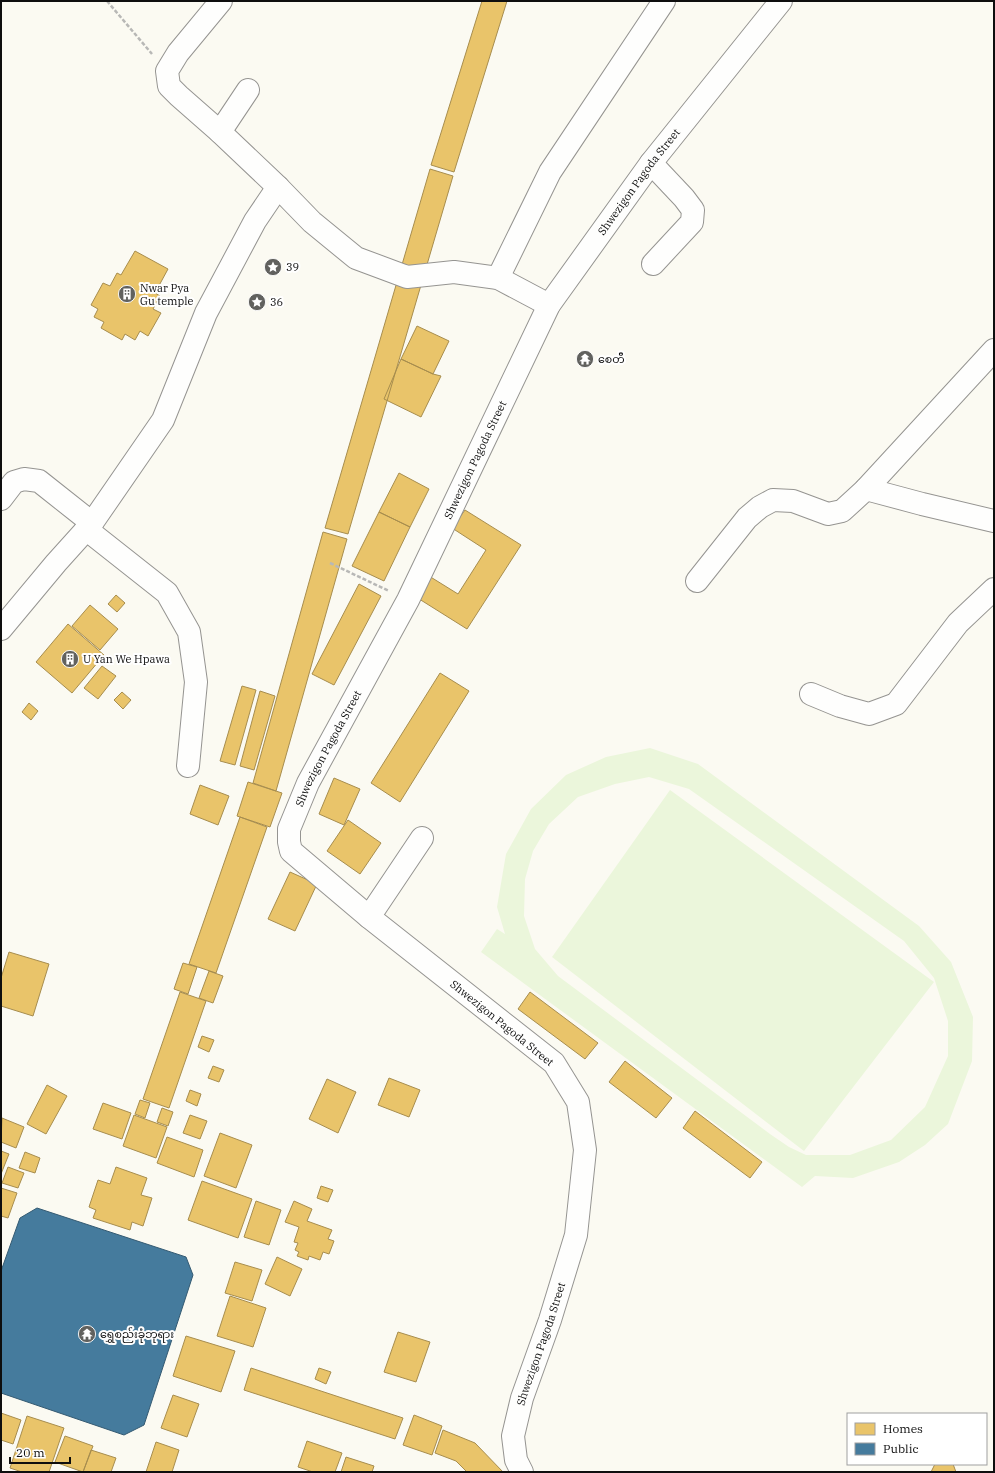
<svg xmlns="http://www.w3.org/2000/svg" width="995" height="1473" viewBox="0 0 995 1473" font-family="'IBM Plex Serif','Noto Sans Myanmar',serif">
<style>
.pitch{fill:#ebf6db;fill-rule:evenodd}
.homes{fill:#e9c46a;stroke:#a78d4e}
.public{fill:#457b9d;stroke:#345a72}
.lines{fill:none;stroke-linecap:round;stroke-linejoin:round}
.minor-casing{stroke:#959491;stroke-width:24}
.path{stroke:#b8b8b6;stroke-width:2.5;stroke-dasharray:4 2;stroke-linecap:butt}
.minor{stroke:#fefefd;stroke-width:22}
.labels{text-anchor:middle;dominant-baseline:central;stroke-width:4;stroke-linejoin:round;paint-order:stroke}
.street-label{font-size:11px;fill:#0e0e0e;stroke:#fff}
.poi-label{font-size:11px;fill:#0e0e0e;stroke:#fff;text-anchor:start}
</style>
<rect width="100%" height="100%" fill="#fbfaf2"/>
<!-- pitch -->
<path class="pitch" d="M650,748L698,764L919,926L951,962L973,1017L972,1061L948,1124L925,1145L899,1162L853,1178L815,1176L802,1187L481,952L497,929L505,934L497,907L506,854L531,809L566,775L606,757ZM649,777L689,789L904,941L934,978L948,1021V1056L925,1107L891,1140L850,1155H806L789,1147L770,1134L558,976L535,949L524,916L525,879L533,851L549,824L578,797L615,784Z
M670,790L934,982L804,1151L552,957Z"/>
<!-- homes -->
<path class="homes" d="M482,1H507L454,172L431,165Z
M430,169L453,176L348,534L325,528Z
M135,251L168,269L155,293L160,296L153,309L161,313L148,336L140,331L135,340L125,334L122,340L101,328L104,322L94,317L98,309L91,305L103,283L110,286L117,273L121,275Z
M417,326L449,341L433,374L401,359Z
M401,359L433,374L441,376L421,417L384,399Z
M399,473L429,489L410,527L379,512Z
M465,510L521,545L467,629L416,597L429,576L458,594L486,550L452,528Z
M379,512L410,527L384,581L352,566Z
M323,532L347,539L276,791L253,783Z
M359,584L381,596L334,685L312,674Z
M116,595L125,603L117,612L108,604Z
M90,605L118,629L100,650L72,626Z
M68,624L104,655L72,693L36,662Z
M102,666L116,676L98,699L84,688Z
M440,673L469,691L400,802L371,783Z
M242,686L256,690L235,765L220,761Z
M260,691L275,696L254,770L240,766Z
M122,692L131,700L123,709L114,700Z
M29,703L38,711L31,720L22,712Z
M334,778L360,789L344,825L319,814Z
M248,782L282,793L270,827L237,816Z
M200,785L229,796L218,825L190,814Z
M240,817L267,827L216,973L189,964Z
M348,820L381,843L360,874L327,851Z
M290,872L317,884L295,931L268,919Z
M9,952L49,964L33,1016L1,1006V978Z
M183,963L197,967L188,994L174,989Z
M209,971L223,976L213,1003L199,998Z
M180,992L206,1001L169,1108L143,1099Z
M530,992L598,1043L585,1059L518,1009Z
M202,1036L214,1040L209,1052L198,1047Z
M625,1061L672,1098L656,1118L609,1082Z
M213,1066L224,1070L219,1082L208,1078Z
M389,1078L420,1090L409,1117L378,1105Z
M327,1079L356,1092L338,1133L309,1119Z
M47,1085L67,1096L46,1134L27,1124Z
M190,1090L201,1094L197,1106L186,1101Z
M140,1100L150,1103L145,1118L135,1114Z
M103,1103L131,1113L122,1139L93,1129Z
M162,1108L173,1112L168,1126L157,1122Z
M695,1111L762,1162L750,1178L683,1128Z
M134,1115L167,1127L156,1158L123,1146Z
M190,1115L207,1121L200,1139L183,1133Z
M2,1118L24,1127L16,1148L1,1142Z
M220,1133L252,1145L236,1188L204,1176Z
M167,1137L203,1150L194,1177L157,1163Z
M1,1151L9,1154L1,1174Z
M25,1152L40,1158L35,1173L19,1168Z
M8,1167L24,1173L18,1188L2,1183Z
M116,1167L147,1178L141,1195L152,1198L143,1226L132,1222L130,1230L93,1218L96,1210L89,1207L98,1180L110,1184Z
M202,1181L252,1199L238,1238L188,1220Z
M321,1186L333,1190L328,1202L317,1198Z
M1,1188L17,1193L8,1218L1,1216Z
M256,1201L281,1210L269,1245L244,1237Z
M294,1201L312,1209L307,1221L332,1230L328,1239L334,1241L329,1254L323,1252L320,1260L309,1256L308,1260L297,1256L299,1252L295,1250L298,1243L294,1242L299,1227L285,1222Z
M277,1257L302,1269L290,1296L265,1284Z
M235,1262L262,1270L252,1301L225,1293Z
M230,1296L266,1308L253,1347L217,1336Z
M398,1332L430,1342L416,1382L384,1372Z
M186,1336L235,1351L221,1392L173,1376Z
M251,1368L403,1418L395,1439L244,1390Z
M319,1368L331,1372L326,1384L315,1379Z
M173,1395L199,1404L187,1437L161,1428Z
M1,1413L21,1420L13,1444L1,1440Z
M414,1415L442,1426L432,1455L403,1445Z
M27,1416L64,1428L49,1472H22L10,1468Z
M443,1430L475,1443L503,1472H467L456,1461L435,1453Z
M65,1436L93,1446L83,1472L55,1462Z
M307,1441L342,1453L335,1472H313L298,1467Z
M156,1442L179,1450L172,1472H146Z
M91,1450L116,1458L111,1472H83Z
M346,1457L374,1466L372,1472H341Z
M935,1464H953L956,1472H931Z"/>
<!-- public -->
<path class="public" d="M37,1208L186,1257L193,1275L144,1425L124,1435L1,1393V1271L20,1218Z"/>
<g class="lines">
<defs>
<g id="minor">
<path d="M221,1L178,53L167,71L169,86L179,96L220,132L278,187L312,222L356,258L407,277L454,272L498,278L549,305"/>
<path d="M220,132L248,90"/>
<path d="M651,163L684,198L693,210L692,222L653,264"/>
<path d="M498,278L550,172L664,1"/>
<path d="M866,489L922,504L994,521"/>
<path d="M1,499L14,482L24,479L39,481L92,523"/>
<path d="M86,529L167,593L189,632L196,682L188,766"/>
<path d="M697,581L747,518L760,507L773,500L793,501L828,514L842,511L866,489L994,350"/>
<path d="M1,629L56,563L92,523L163,420L206,313L255,221L278,187"/>
<path d="M811,694L840,706L869,714L896,704L958,623L994,589"/>
<path d="M369,917L422,838"/>
<path id="s1" d="M522,1472L516,1460L513,1436L522,1398L550,1320L576,1235L585,1150L578,1102L554,1063L369,917L291,851L289,842V829L308,783L408,600L549,305L651,163L781,1"/>
</g>
</defs>
<!-- minor casing -->
<use href="#minor" class="minor-casing"/>
<!-- path -->
<path class="path" d="M107,1L152,54
M330,563L389,591"/>
<!-- minor -->
<use href="#minor" class="minor"/>
</g>
<!-- icons -->
<defs>
<symbol id="sight-disc" viewBox="-11 -11 22 22"><circle r="9.5" fill="#61615e" stroke="#fff"/><path d="M0-6L1.8-2.2L6-1.7L2.9 1.2L3.7 5.4L0 3.3L-3.7 5.4L-2.9 1.2L-6-1.7L-1.8-2.2Z" fill="#fff"/></symbol>
<symbol id="building-disc" viewBox="-11 -11 22 22"><circle r="9.5" fill="#61615e" stroke="#fff"/><path d="M-4-6H4V6H1V3H-1V6H-4ZM-2.5-4.3h1.7v1.8h-1.7ZM.8-4.3h1.7v1.8H.8ZM-2.5-1h1.7V.8h-1.7ZM.8-1h1.7V.8H.8Z" fill="#fff"/></symbol>
<symbol id="temple-disc" viewBox="-11 -11 22 22"><circle r="9.5" fill="#61615e" stroke="#fff"/><path d="M0-6L5-2H3V0L6.5 2.5H4V6H1.5V3h-3V6H-4V2.5H-6.5L-3 0V-2H-5Z" fill="#fff"/></symbol>
</defs>
<g fill-rule="evenodd">
<use href="#sight-disc" x="263" y="257" width="20" height="20"/>
<use href="#building-disc" x="117" y="284" width="20" height="20"/>
<use href="#sight-disc" x="247" y="292" width="20" height="20"/>
<use href="#temple-disc" x="575" y="349" width="20" height="20"/>
<use href="#building-disc" x="60" y="649" width="20" height="20"/>
<use href="#temple-disc" x="77" y="1324" width="20" height="20"/>
</g>
<g class="labels">
<!-- street labels -->
<g class="street-label">
<text stroke="none"><textPath href="#s1" startOffset="1526">Shwezigon Pagoda Street</textPath></text>
<text stroke="none"><textPath href="#s1" startOffset="1202">Shwezigon Pagoda Street</textPath></text>
<text stroke="none"><textPath href="#s1" startOffset="878">Shwezigon Pagoda Street</textPath></text>
<text transform="translate(502 1023) rotate(39)">Shwezigon Pagoda Street</text>
<text stroke="none"><textPath href="#s1" startOffset="134">Shwezigon Pagoda Street</textPath></text>
</g>
<!-- poi labels -->
<g class="poi-label">
<text x="286" y="267">39</text>
<text x="140" y="288">Nwar Pya<tspan x="140" dy="13">Gu temple</tspan></text>
<text x="270" y="302">36</text>
<text x="598" y="359">စေတီ</text>
<text x="83" y="659">U Yan We Hpawa</text>
<text x="100" y="1334">ရွှေစည်းခုံဘုရား</text>
</g>
</g>
<!-- border -->
<rect width="995" height="1473" fill="none" stroke="#0e0e0e" stroke-width="4"/>
<!-- legend -->
<rect x="847" y="1413" width="140" height="52" fill="#ffffff" stroke="#9f9f9f"/>
<rect x="855" y="1423" width="20" height="12" fill="#e9c46a" stroke="#9f9f9f"/>
<text x="883" y="1433" font-size="12" fill="#0e0e0e">Homes</text>
<rect x="855" y="1443" width="20" height="12" fill="#457b9d" stroke="#9f9f9f"/>
<text x="883" y="1453" font-size="12" fill="#0e0e0e">Public</text>
<!-- scale -->
<path d="M10 1457v6h60v-6" fill="none" stroke="#0e0e0e" stroke-width="2"/>
<text x="16" y="1457" font-size="12" fill="#0e0e0e" stroke="#ffffff" stroke-width="3" paint-order="stroke">20 m</text>
</svg>
